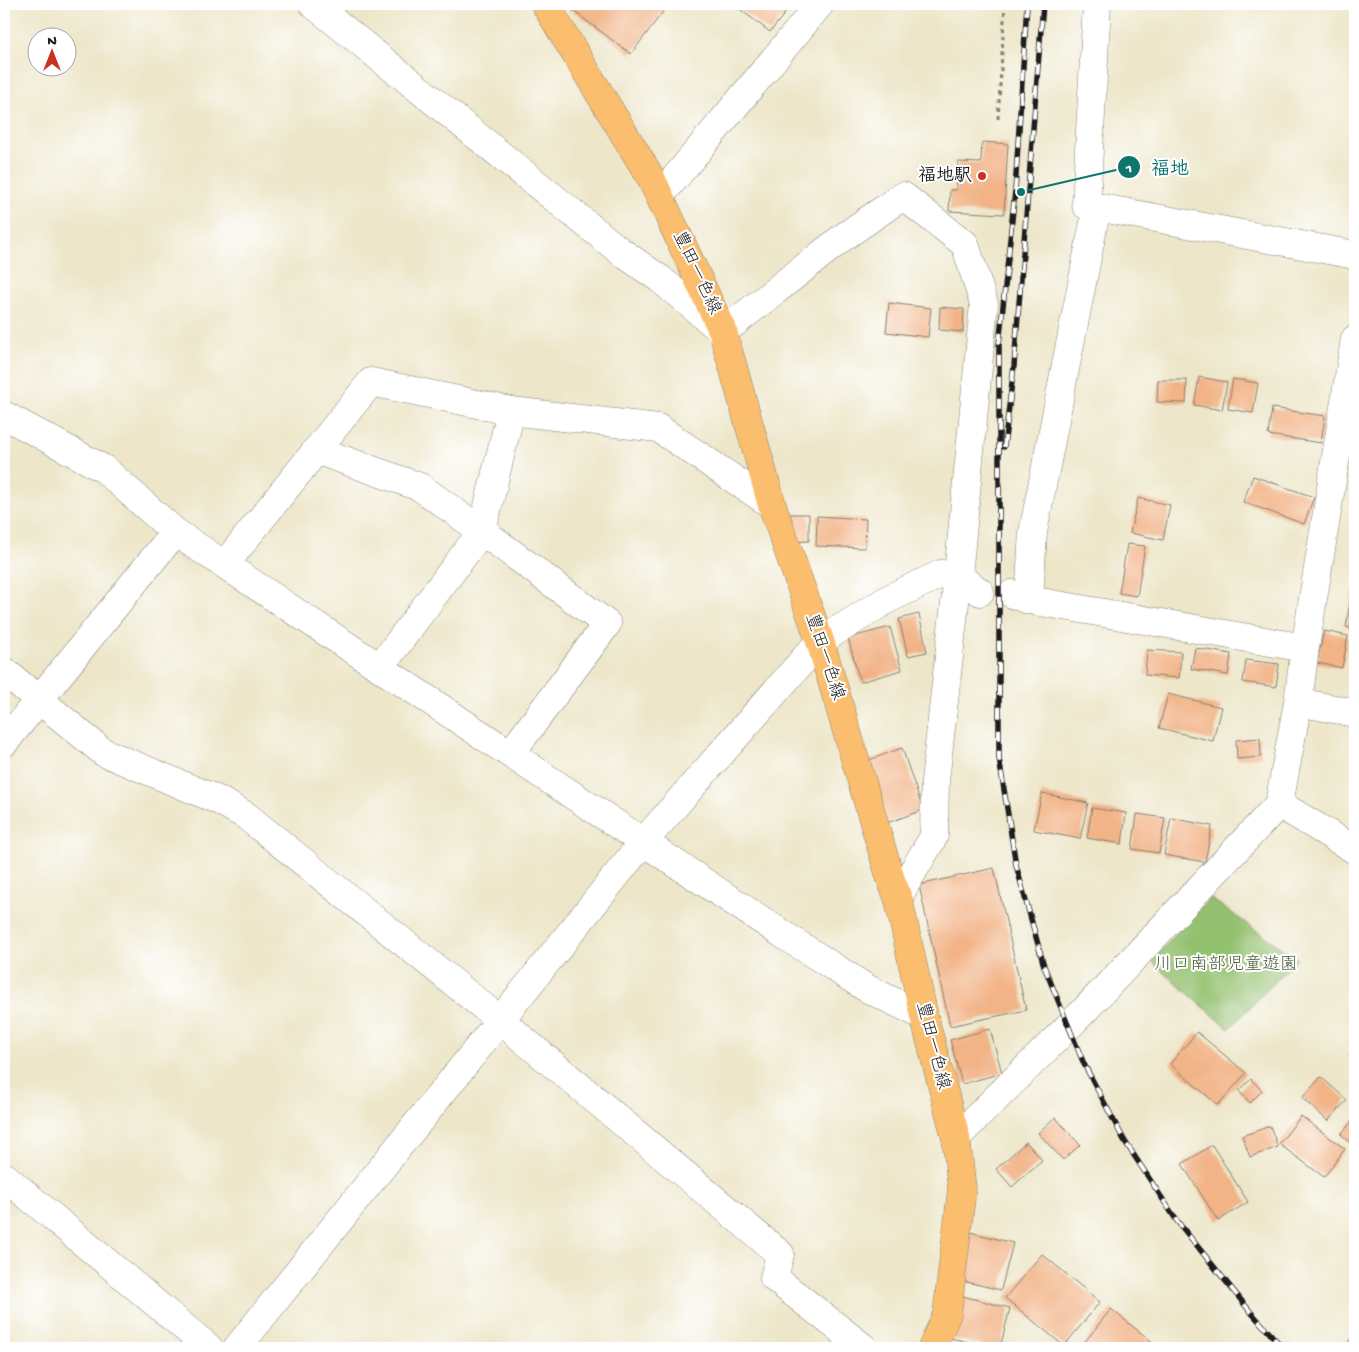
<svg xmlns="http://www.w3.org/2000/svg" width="1359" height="1352" viewBox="0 0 1359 1352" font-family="'Gochi Hand','Klee One',sans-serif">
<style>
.green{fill:#94c170;stroke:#586e46}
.building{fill:#f2b386}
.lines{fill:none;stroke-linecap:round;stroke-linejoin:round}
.minor-casing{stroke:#848172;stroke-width:29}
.major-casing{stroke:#848172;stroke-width:29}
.path{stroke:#848172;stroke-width:3;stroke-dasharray:4 4;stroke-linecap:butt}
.minor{stroke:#fff;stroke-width:28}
.major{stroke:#fabe6e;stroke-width:28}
.rail-casing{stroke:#1c1c1c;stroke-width:5.5}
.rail{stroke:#fff;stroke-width:4;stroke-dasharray:11;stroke-linecap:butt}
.poi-dot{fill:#c8321e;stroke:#fff;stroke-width:2}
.labels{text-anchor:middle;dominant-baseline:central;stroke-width:4;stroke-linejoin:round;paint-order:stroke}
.poi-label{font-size:18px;font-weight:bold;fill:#1c1c1c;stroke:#fff;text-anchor:end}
.street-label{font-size:18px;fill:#1c1c1c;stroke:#fff}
.park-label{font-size:18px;fill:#4c5e3e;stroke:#fff}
.leader{fill:none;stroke:#0f766e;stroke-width:2}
.callout-dot{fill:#0f766e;stroke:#fff;stroke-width:2}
.mark-label{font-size:15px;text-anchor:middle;font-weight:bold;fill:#fff}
.callout-label{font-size:19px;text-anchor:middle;font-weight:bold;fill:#0f766e;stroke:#fff;stroke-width:4;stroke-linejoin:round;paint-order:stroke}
</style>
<rect width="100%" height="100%" fill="#fff"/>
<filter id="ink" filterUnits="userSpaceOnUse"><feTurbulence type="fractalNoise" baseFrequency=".02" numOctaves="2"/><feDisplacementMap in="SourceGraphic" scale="10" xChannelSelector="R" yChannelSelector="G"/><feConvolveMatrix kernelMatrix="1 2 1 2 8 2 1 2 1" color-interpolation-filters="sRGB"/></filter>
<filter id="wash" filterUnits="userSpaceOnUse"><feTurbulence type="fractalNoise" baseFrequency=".0096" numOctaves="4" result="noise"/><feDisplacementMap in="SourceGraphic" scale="20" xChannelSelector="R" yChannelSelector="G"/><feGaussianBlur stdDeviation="1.12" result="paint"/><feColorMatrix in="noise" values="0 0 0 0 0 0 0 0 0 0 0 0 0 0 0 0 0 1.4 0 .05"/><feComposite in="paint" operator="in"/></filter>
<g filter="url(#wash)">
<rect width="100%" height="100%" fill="#ede6c9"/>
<!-- green -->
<path class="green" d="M1210,898L1297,959L1229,1029L1151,961Z"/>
<g id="blocks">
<!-- building -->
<path class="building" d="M564,4H669L631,54Z
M733,4H774L786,12L770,32Z
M982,142L1008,144L1004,214L949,211L950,190H956L958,162L981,163Z
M889,303L931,308L928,337L886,332Z
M940,307L964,309L963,332L939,330Z
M1199,377L1227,382L1222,410L1194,405Z
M1233,379L1258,383L1253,413L1228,409Z
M1158,380H1187L1186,403L1157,402Z
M1272,408L1325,416L1321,443L1268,435Z
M1253,476L1314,497L1304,524L1243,502Z
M1138,498L1170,505L1163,540L1130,533Z
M787,514H809V541L788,542Z
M817,516L866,519L865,548L816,546Z
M1127,544L1145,546L1137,596L1119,593Z
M1352,591L1355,592V629L1346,627Z
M919,614L927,652L908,656L899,619Z
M890,627L902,670L860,682L848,638Z
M1324,631L1348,636L1342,668L1317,663Z
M1195,648L1231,654L1228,675L1191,669Z
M1147,650L1181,652L1179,678L1145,675Z
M1246,660L1279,664L1276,687L1243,682Z
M1168,694L1221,707L1213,741L1159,728Z
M1260,738L1261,757L1237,759L1236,740Z
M902,748L923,810L887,823L866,761Z
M1042,793L1088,803L1080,839L1034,830Z
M1092,808L1126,813L1122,844L1087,838Z
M1137,814L1165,818L1159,853L1132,849Z
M1171,818L1212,826L1205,862L1164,855Z
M994,868L1026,1010L950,1026L919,885Z
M990,1029L1002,1073L962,1084L950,1040Z
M1197,1032L1246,1073L1218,1105L1170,1064Z
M1355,1050V1063L1349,1057Z
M1321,1077L1347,1100L1328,1121L1302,1098Z
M1251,1079L1262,1091L1250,1103L1239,1091Z
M1301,1116L1345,1149L1324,1177L1279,1144Z
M1055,1117L1080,1145L1063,1160L1038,1133Z
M1354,1119L1355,1120V1147L1341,1134Z
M1270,1126L1278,1147L1250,1157L1242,1136Z
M1026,1142L1042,1160L1012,1187L996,1169Z
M1212,1145L1248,1202L1218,1221L1182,1164Z
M970,1232L1013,1243L1001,1290L958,1280Z
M1042,1254L1100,1302L1064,1346L1005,1298Z
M962,1296L1010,1308L1000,1348H993L951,1338Z
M1111,1309L1160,1348H1080Z
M1355,1333V1348H1344Z"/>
</g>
</g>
<g filter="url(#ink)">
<use href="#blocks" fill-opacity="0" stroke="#848172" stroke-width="1"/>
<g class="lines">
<defs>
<path id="minor" d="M313,4L620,251L660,279L723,332L842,238L903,196L965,244L984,304L958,576L935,781L934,836L898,897
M1097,4L1086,205L1355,255
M660,196L820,4
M511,411L482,531L607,624L511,753
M4,415L104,469L175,532L790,939L868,989L924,1016
M316,450L420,487L482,531L380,667
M225,564L371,382L511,411L658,428L772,505
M1012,594L1029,600L1305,648
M1029,600L1033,532L1097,207
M4,671L103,752L218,800L245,815L500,1020L780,1254L774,1278L864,1348
M1298,702L1355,713
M4,743L175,532
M1279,804L1355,850
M956,1138L1080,1015L1279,804L1298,702L1305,648L1355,339
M4,1176L209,1348
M237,1348L644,841L820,641L890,598L941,574L958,576L980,592"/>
<path id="major" d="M545,4L651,178L723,332L772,505L820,641L891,880L898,897L924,1016L956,1138L962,1189L947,1314L932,1348"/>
</defs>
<!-- minor casing -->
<use href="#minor" class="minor-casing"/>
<!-- major casing -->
<use href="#major" class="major-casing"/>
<!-- path -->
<path class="path" d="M998,119L1005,4"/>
<!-- minor -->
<use href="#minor" class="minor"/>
<!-- major -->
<use href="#major" class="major"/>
<defs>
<path id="rail" d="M1027,4L1015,191L999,345V758L1016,865L1044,966L1084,1064L1124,1140L1177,1221L1249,1310L1283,1348
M1004,447L1014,366L1043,4"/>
</defs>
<!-- rail casing -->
<use href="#rail" class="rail-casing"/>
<!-- rail -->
<use href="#rail" class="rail"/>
</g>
</g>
<!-- markers -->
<circle class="poi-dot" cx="982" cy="176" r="5"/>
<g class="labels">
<!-- poi labels -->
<g class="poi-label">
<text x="972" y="176">福地駅</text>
</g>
<!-- street labels -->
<g class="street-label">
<text transform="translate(696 273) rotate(65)">豊田一色線</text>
<text transform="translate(824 657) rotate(72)">豊田一色線</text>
<text transform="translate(932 1046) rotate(76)">豊田一色線</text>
</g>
<!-- park labels -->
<g class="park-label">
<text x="1226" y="965">川口南部児童遊園</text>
</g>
</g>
<!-- callouts -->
<path class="leader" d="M1021 192L1129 167"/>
<g class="callout-dot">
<circle cx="1021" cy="192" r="5"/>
<circle cx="1129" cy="167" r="12"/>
</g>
<g class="mark-label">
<text x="1129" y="172">1</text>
</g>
<g class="callout-label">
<text x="1170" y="174">福地</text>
</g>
<!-- margin -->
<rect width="1359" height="1352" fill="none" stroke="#fff" stroke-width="20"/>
<!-- north arrow -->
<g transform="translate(52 52)"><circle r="24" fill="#ffffff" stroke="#a4a4a4"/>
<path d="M0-4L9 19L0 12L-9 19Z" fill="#c8321e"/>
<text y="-8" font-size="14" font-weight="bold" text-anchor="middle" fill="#1c1c1c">N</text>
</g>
</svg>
